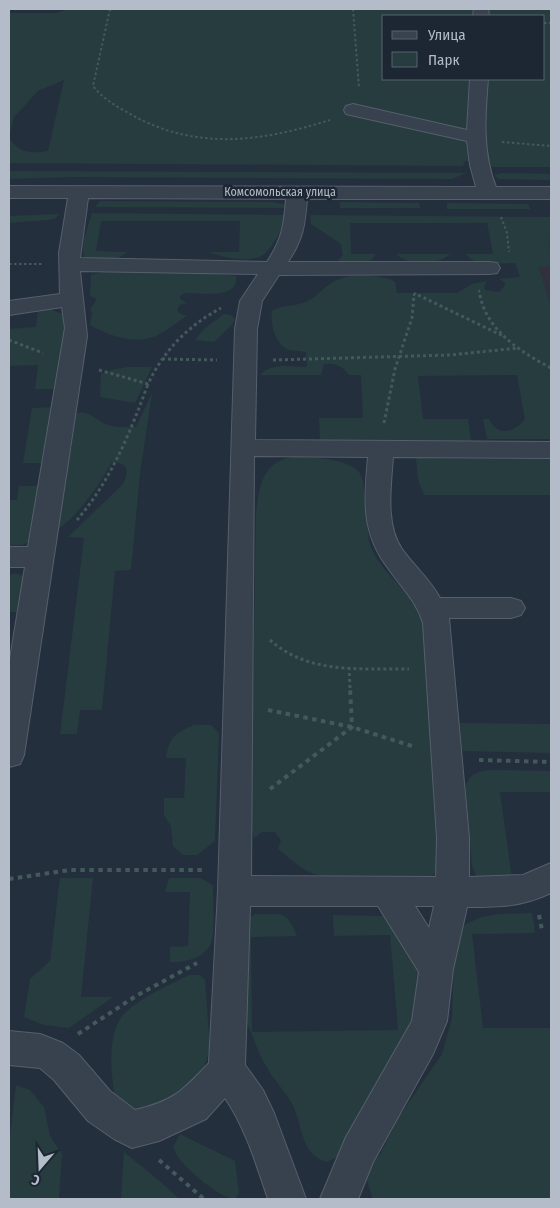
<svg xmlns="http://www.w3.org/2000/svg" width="560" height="1208" viewBox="0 0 560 1208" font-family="'Fira Sans Condensed',sans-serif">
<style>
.medical{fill:#32303f}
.green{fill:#263c3f;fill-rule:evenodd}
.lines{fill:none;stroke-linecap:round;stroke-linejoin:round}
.minor-casing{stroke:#565f6c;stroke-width:2}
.path-far2{stroke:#44595c;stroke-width:2;stroke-dasharray:2.5 2.5;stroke-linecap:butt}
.path-far1{stroke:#44595c;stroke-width:3;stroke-dasharray:3 3;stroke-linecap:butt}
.path{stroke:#44595c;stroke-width:4;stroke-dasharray:4.5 4.5;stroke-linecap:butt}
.minor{fill:#38414e;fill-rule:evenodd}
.labels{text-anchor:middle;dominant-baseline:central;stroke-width:5;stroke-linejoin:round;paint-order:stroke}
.far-street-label{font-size:12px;fill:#b4bcc9;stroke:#1d2633}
</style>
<rect width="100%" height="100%" fill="#242f3e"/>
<!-- medical -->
<path class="medical" d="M551,217V306L539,267Z"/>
<!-- green -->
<path class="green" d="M69,9H551V167H492L488,162L465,161L463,166L9,163V13H56ZM384,16H544V79H384ZM64,80L48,151C31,154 17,153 9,137L14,117L38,91Z
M9,171L466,173L452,179L74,177L9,179Z
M502,173L551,174V180L499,179L494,175Z
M100,201L271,202L284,204L288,208L95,207Z
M340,202L419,203L420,208H340Z
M447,203L528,204L530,209H447Z
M92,213L286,215C285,226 272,249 263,255C252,263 221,258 210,252H239L240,221H101L96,251L127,252C118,261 96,264 84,257L83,250L84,239Z
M60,214L54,219L48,220L9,223V216Z
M310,215L551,217V235L549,236L551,266L539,267L551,306V439H487L483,419H489C497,438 515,432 525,419L517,375L418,376L423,419H468L471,441L320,442L319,418H363L361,375H349C342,366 336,363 324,364L321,375H260C272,362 291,367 307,367L306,352C301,351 294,351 289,350C275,344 270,325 272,311C283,304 294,307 305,302C316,298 321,290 330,284C346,272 372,275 390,279L395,282L397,293H457L472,284L487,281L484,286L485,290L499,292L504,287L505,283L499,279L520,277L515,263C502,263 474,267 466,254H493L487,223H350L351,254H376L370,262L338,263L339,259L343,255L341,244L311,224Z
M396,254H450C439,265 407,266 396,254Z
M103,272L214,273L236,276C239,301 199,292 185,293L180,296V299L187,303L180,305L177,309L179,313L187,316C176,323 163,334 150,338C130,343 107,335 90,325L92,313L90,309L97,299L90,296L91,275Z
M38,310H52L66,315L60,389H35L38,365L9,366V329L36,327Z
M224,314L231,315L235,319L232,325L214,342L195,340L204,329Z
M128,367H152L135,403L100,397L101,374L111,370Z
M152,393L140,474L131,570L115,571L102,710H80L77,734H60L84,538L68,537L123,484C129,470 129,463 112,462C99,485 76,520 53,532L66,454L72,448V416C87,406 95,421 108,425C117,428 126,427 136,427Z
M56,407L47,463H23L32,408Z
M293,457C311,457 346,458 359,472C368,483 365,527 370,544C377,567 400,583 413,602C420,612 423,623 426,634L437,798L438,871L429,878C395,878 350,883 317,875C302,871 290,858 278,849L281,840L275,832H262L254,838L251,825L256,512C259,486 263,461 293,457Z
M416,458L551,459V495H424L418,480Z
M19,486H45L31,541L22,545H9V500H17Z
M14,573L25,576L22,612H9V576Z
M460,723L551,724V753L462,751Z
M194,725H211L219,733L215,841L197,855H183L173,846L171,826L164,815V798H184L186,758H166C169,737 175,733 194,725Z
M490,770L551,771V792H500L512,879L477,878L472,866L465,788C469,774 476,772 490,770Z
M60,878H93L81,997H113L69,1028L44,1025L24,1017L30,979L50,961Z
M169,878H200L213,885C213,900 215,927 212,940C207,958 185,963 170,962V947L188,946L190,892H165Z
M532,913L535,933L472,934L483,1028H551V1199H373L366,1178L369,1166L381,1153L397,1120L442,1054L452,1018L454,947L457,932L466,924L481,917L499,914Z
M255,914C282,915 286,909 297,936L251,937L252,1032L398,1030L390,935L334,936L333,915L385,916L420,960L417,1016L353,1133L338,1157L326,1162C301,1153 303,1129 294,1108C287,1092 274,1081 266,1066C257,1052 254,1035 245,1021L248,919Z
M189,975H200L205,980L210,1049L203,1070L164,1110L119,1111C111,1087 104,1031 126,1012C142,997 169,985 189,975Z
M16,1085L30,1090L44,1107L50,1136L62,1154L59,1198H121L124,1152L161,1182L179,1199H9V1145Z
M180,1134L235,1161L239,1193L235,1199C221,1199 187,1170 178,1157C176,1154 175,1150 173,1147Z"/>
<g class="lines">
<defs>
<path id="minor" d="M474,9H488L489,16H473Z
M470,79H488C485,115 482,152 496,187H551V199H307C305,226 303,239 288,262H489L497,263L500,268L497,273L489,274L279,275L262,301L257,329L255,440L551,442V458L393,457C391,486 385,524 402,549C414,566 430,579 440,598H511L521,601L525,608L521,615L511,618H449L469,838V877L523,875L551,863V893C521,907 499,907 467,907L453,969L447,1021L433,1054L373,1162L358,1199H320L346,1137L412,1021L419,972L378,906H250L245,1065L263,1090L274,1113L306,1199H268C256,1164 246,1129 225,1098L206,1119L159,1141L132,1148L114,1139L88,1121L54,1080L40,1068L9,1065V1031L40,1034L63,1043L79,1055L110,1091L135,1110C174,1101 182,1091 209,1063L218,891L235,329L240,301L258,274L80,271L87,336L24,755L20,764L9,767V665L25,567H9V547H28L65,328L62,307L9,315V301L60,294L59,253L68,198H9V186L476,187L470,165L467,141L346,114L344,110L346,106L353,104L467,130ZM88,198L286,199C284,226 282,239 267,262L80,258ZM254,456L368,457C364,499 361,533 388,568C401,587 416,600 423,623L437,838L436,877L251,876ZM415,906H434L429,928Z"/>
</defs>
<!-- minor casing -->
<use href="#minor" class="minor-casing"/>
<!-- path-far2 -->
<path class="path-far2" d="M110,9L93,86C102,98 116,106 130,114C196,151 260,142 330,120
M353,9L359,88
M544,23H551
M502,142L551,146
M501,217L507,233L509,252
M9,264H43
M479,290L480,296
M414,293L420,296
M414,296V291"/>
<!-- path-far1 -->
<path class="path-far1" d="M418,295L503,336
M480,295C486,330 522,353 551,368
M9,340L43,353
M162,359L217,360
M273,360L450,355L519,348
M99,370L148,384C164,350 188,326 221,308
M384,423L395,369L412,318L414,295
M77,520C111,480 130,433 148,384
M270,640C310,675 359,668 409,669
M349,667L350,688"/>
<!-- path -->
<path class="path" d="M268,710L352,727L415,747
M479,760L551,762
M270,789L352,727L350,687
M9,879L70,870H202
M539,915L542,930
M78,1034L136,996L197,963
M159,1160L204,1199"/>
<!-- minor -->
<use href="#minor" class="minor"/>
</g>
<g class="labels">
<!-- far-street labels -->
<g class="far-street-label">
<text x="280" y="192">Комсомольская улица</text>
</g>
</g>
<!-- border -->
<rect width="560" height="1208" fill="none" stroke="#b4bcc9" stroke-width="20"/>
<!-- legend -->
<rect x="382" y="15" width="162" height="65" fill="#1d2633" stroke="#59626f"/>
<rect x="392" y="31" width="25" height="8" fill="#38414e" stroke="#59626f"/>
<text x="428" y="40" font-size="15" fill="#b4bcc9">Улица</text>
<rect x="392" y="52" width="25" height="15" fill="#263c3f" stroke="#59626f"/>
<text x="428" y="65" font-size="15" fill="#b4bcc9">Парк</text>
<!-- north arrow -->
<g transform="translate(40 1168) rotate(199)" stroke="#1d2633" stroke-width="4" paint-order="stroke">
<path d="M0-4L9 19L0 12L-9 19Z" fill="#b4bcc9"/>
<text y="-8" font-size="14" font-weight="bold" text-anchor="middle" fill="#b4bcc9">С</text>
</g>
</svg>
